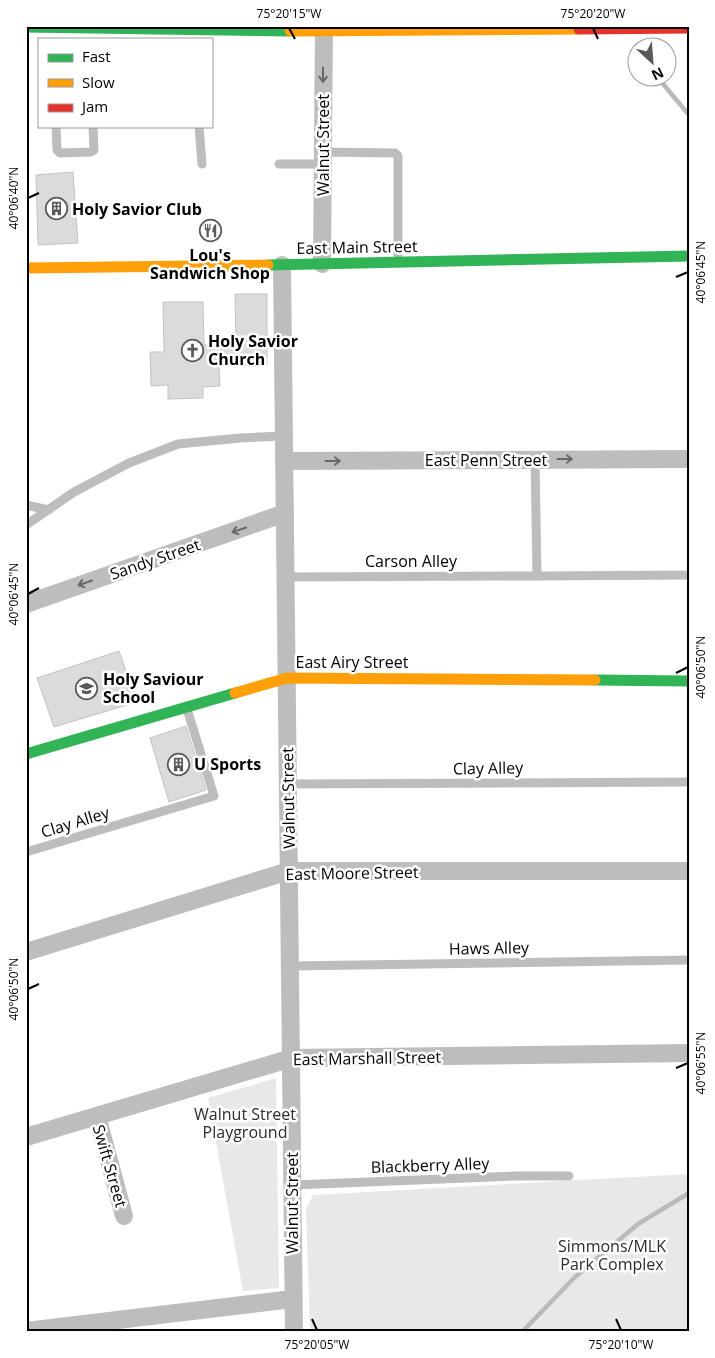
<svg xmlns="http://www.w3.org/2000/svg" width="715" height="1358" viewBox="0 0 715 1358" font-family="'Open Sans',sans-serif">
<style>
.green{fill:#e8e8e8}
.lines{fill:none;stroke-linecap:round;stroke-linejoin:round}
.stream{stroke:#bababa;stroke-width:4.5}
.building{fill:#dbdbdb;stroke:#c3c3c3}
.lane{stroke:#bdbdbd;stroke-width:9}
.street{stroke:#bdbdbd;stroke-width:18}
.fast{stroke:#30b455;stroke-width:11}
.slow{stroke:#ff9f0a;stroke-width:11}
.jam{stroke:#e5322d;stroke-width:11}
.oneway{stroke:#686868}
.ticks{fill:none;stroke:#000;stroke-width:2}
.labels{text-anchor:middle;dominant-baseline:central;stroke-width:5;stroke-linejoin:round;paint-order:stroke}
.street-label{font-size:16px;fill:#000;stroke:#fff}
.poi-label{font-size:16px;font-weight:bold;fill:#000;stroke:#fff;text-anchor:start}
.park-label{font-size:16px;fill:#2c2c2c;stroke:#fff}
.neatline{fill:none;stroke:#000;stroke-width:2}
.ticks-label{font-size:12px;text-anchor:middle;fill:#000}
</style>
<rect width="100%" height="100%" fill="#fff"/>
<!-- green -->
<path class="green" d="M276,1078L279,1288L243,1291L208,1098Z
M689,1174V1332H310L306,1209L313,1195Z"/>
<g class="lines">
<!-- stream -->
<path class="stream" d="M637,53H638
M658,78L689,115
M522,1332L575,1277L638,1224L689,1193"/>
</g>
<!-- building -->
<path class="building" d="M73,172L78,243L38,245L36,175Z
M235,294H267V365L219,366L220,386L203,387V398L168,399V385L151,386L150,352H164L163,302H203L204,345H236Z
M119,651L137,702L54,727L37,678Z
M186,726L206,790L169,802L150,738Z"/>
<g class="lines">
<!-- lane -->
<path class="lane" d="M56,126L57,150L60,153L91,152L94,150L93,126
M199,126L202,164
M323,152L395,153L398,156V260
M279,164H323
M26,505L49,510
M26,525L74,492L129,463L178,444L240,438L283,436
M537,576L689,575
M285,577L537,576L535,459
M287,784L689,782
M26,852L214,796L187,709
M290,966L689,960
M293,1185L516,1176H569"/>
<!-- street -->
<path class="street" d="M322,264L324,26
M282,265L294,1332
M284,461L689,459
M26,604L285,513
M26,952L289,871H689
M97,1116L124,1216
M26,1137L292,1058L689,1053
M26,1331L292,1299"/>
<!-- fast -->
<path class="fast" d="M26,27L290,31
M268,265L689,256
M595,680L689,681
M26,754L235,693"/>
<!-- slow -->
<path class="slow" d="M290,31L579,29
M26,268L268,265
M235,693L287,678L595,680"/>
<!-- jam -->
<path class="jam" d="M579,29L689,28"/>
</g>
<!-- one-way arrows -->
<defs><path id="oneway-shaft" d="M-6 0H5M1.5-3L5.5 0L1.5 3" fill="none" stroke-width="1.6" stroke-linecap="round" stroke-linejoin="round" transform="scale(1.25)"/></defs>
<g class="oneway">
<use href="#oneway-shaft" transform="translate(323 75) rotate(90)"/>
<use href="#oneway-shaft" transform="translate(565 459)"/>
<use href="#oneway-shaft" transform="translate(333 461)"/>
<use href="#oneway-shaft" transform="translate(239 530) rotate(161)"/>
<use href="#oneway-shaft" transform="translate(85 583) rotate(161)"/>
</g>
<!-- ticks -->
<path class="ticks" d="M289,28L295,39M593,28L598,39M28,198L39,193M676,277L688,272M28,594L39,588M676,673L688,667M28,989L39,984M676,1068L688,1063M312,1319L317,1330M616,1319L621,1330"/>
<!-- icons -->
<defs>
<symbol id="building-ring" viewBox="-11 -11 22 22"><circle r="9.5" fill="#fff" stroke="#595959" stroke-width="1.5"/><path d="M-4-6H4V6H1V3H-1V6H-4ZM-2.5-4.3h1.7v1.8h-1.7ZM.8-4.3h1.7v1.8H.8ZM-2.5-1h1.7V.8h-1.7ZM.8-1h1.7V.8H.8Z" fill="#595959"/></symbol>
<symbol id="restaurant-ring" viewBox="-11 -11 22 22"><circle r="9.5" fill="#fff" stroke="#595959" stroke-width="1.5"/><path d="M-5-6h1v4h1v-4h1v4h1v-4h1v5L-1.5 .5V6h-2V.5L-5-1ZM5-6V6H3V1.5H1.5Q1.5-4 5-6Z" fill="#595959"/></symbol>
<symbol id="church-ring" viewBox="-11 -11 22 22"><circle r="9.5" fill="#fff" stroke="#595959" stroke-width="1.5"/><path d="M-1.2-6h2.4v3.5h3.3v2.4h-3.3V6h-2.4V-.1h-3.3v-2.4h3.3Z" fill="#595959"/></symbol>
<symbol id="school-ring" viewBox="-11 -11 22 22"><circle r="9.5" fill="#fff" stroke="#595959" stroke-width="1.5"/><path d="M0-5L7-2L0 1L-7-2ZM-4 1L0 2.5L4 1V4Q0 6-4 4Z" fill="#595959"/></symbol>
</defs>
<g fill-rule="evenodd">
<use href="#building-ring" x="44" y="196" width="25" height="25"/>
<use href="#restaurant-ring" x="198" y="218" width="25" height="25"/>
<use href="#church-ring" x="180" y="338" width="25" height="25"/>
<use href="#school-ring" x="74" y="676" width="25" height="25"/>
<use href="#building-ring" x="166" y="752" width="25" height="25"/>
</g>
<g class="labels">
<!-- street labels -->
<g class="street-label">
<text transform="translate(323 145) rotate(-90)">Walnut Street</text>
<text transform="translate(357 247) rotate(-1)">East Main Street</text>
<text x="486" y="460">East Penn Street</text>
<text transform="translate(155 559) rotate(-19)">Sandy Street</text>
<text x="411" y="561">Carson Alley</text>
<text x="352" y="662">East Airy Street</text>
<text transform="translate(488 768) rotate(-1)">Clay Alley</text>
<text transform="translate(288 798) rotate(-91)">Walnut Street</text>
<text transform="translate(75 822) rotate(-17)">Clay Alley</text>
<text transform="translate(352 873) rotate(-1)">East Moore Street</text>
<text transform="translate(489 948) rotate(-1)">Haws Alley</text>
<text transform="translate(367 1058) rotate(-1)">East Marshall Street</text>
<text transform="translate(430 1165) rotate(-2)">Blackberry Alley</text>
<text transform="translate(110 1166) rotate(74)">Swift Street</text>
<text transform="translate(292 1203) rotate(-90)">Walnut Street</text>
</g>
<!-- poi labels -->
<g class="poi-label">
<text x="72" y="209">Holy Savior Club</text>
<text x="210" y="255" text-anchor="middle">Lou's<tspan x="210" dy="18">Sandwich Shop</tspan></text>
<text x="208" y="341">Holy Savior<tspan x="208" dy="18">Church</tspan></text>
<text x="103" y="679">Holy Saviour<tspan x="103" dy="18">School</tspan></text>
<text x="194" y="764">U Sports</text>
</g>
<!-- park labels -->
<g class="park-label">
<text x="245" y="1114">Walnut Street<tspan x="245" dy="18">Playground</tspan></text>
<text x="612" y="1246">Simmons/MLK<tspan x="612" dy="18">Park Complex</tspan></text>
</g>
</g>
<!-- border -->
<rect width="715" height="1358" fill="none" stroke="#ffffff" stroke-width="55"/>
<!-- legend -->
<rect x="38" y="38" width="175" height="90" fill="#ffffff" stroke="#999999"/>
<rect x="48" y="54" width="25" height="8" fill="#30b455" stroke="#999999"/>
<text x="82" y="62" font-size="15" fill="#000000">Fast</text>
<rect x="48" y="79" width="25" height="8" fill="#ff9f0a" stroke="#999999"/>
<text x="82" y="88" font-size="15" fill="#000000">Slow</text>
<rect x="48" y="104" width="25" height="8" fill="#e5322d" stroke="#999999"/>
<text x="82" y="112" font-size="15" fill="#000000">Jam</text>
<!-- north arrow -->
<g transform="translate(652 62) rotate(154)"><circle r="24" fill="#ffffff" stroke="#999999"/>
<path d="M0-4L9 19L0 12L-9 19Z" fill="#595959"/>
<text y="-8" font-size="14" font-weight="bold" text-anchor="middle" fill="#000000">N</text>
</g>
<rect x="28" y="28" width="660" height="1302" class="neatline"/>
<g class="ticks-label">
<text x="289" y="18">75°20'15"W</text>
<text x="593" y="18">75°20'20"W</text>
<text transform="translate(14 198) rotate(-90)" y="4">40°06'40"N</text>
<text transform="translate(701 272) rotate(-90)" y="4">40°06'45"N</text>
<text transform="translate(14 594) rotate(-90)" y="4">40°06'45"N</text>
<text transform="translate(701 667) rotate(-90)" y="4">40°06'50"N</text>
<text transform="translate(14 989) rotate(-90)" y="4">40°06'50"N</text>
<text transform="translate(701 1063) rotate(-90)" y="4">40°06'55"N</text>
<text x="317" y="1349">75°20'05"W</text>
<text x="621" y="1349">75°20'10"W</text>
</g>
</svg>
